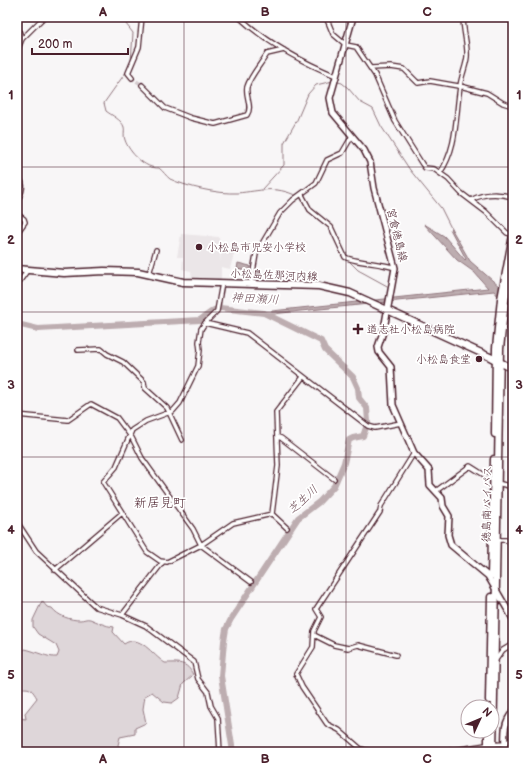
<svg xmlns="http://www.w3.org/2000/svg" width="530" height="769" viewBox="0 0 530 769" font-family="'Balsamiq Sans','Klee One',sans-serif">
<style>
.built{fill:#ebe6e8}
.green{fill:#ded6d9;stroke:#947a82}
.water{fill:#bdadb0;stroke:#8f747b}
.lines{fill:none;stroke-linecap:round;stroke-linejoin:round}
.stream{stroke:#8f747b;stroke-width:1}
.canal{stroke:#bdadb0;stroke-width:3.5}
.river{stroke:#bdadb0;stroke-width:6}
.minor-tunnel{stroke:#d5cbce;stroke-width:3.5;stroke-dasharray:3.5 2;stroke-linecap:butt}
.minor-casing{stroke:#4a1f2b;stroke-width:6}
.secondary-casing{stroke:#4a1f2b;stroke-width:8}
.primary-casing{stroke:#4a1f2b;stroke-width:9}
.trunk-casing{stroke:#4a1f2b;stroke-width:9}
.minor{stroke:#fff;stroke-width:3.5}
.secondary{stroke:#fff;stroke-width:5}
.primary{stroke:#fff;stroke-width:6}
.trunk{stroke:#fff;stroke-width:6}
.grid{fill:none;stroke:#4a1f2b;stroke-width:1;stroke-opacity:0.55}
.poi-dot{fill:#4a1f2b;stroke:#fff;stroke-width:1.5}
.labels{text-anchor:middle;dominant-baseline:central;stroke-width:3.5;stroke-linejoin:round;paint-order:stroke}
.street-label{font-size:11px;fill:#4a1f2b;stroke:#fff}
.poi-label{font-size:11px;fill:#4a1f2b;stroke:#fff;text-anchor:start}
.water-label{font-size:12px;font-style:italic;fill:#72515a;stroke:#fff}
.quarter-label{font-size:13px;fill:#4a1f2b;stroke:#fff}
.neatline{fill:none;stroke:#4a1f2b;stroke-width:1.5}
.grid-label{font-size:13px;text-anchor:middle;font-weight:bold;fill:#4a1f2b}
</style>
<rect width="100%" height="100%" fill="#f8f6f7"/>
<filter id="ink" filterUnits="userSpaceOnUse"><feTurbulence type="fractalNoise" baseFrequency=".025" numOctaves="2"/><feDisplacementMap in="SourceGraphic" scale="8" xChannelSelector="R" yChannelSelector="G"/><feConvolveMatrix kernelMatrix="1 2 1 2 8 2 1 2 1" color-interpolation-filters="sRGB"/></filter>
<g filter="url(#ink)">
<!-- built -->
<path class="built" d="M181,234L219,237L221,262V249L234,245L236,246L230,269L221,267V279L192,278L191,271L182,269L183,257H177Z"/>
<!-- green -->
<path class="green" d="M42,601L47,607L52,608C58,616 70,620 80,620C84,620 86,618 90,619C98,622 105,626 114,627L113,632L124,644C140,633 152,655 165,663C178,663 187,661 193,675L183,684L179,698L172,703L164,702L152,692L145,696L143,709L146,723L135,728V734L120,737L118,745L120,752H17V718L26,719L25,713L37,698C29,684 28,690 17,687V657L25,649C35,651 48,658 57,657L59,652L56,645L38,634L33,627V620Z"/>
<!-- water -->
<path class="water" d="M424,224L444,236L465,260L466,259L450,229L451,228L470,261L500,287L513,293V303L498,296L494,291L272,314V311L488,288L474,272L457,260Z
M238,263L250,266L249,271L237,269Z"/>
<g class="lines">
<!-- stream -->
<path class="stream" d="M128,17L126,24L133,33L131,62
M126,72L104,103L106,111C111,115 122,120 124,127C125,131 123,136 125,140C129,152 145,169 159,168C163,171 166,176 170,179C187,187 218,194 237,193C261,191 274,185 297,196
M338,82L342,83L348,88L360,102L373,109L381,126L410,170L441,208L451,228
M262,189L284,165V143L297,120L308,94L316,85L333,81
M311,213L318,219
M338,247L343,256
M348,260L358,270L389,287"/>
<!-- canal -->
<path class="canal" d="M264,313H275"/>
<!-- river -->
<path class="river" d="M17,324L38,329L200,320L214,310L220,308L264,313L321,341L325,350L353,377L358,388L359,398L367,408L368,422L363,436L353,438L349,440L344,463L334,486L319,502L298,518L231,619L226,629L224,641L221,676L233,752"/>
<!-- minor-tunnel -->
<path class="minor-tunnel" d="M132,78L142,85"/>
<defs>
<path id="minor" d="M239,17C266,42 302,62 336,76
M326,17L333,34L346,45L356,47L375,75L395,121L422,164L425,168L434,169L448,179L461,193L486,212L507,233L513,234
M17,25L22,39L17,51
M22,39L44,17
M371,68L391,67L404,69L418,83L430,81L464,87L487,93L503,103L513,106
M132,78L128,73L139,47L142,17
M142,85L165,108L191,118L215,124L247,115C253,107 245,96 247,87C250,76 261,64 267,54L284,50
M440,173C458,146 455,118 460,87C461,76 466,67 467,57C468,45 463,31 463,17
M17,177C26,182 22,193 17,201
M302,195L310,210L331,227L345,257C352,262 382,263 395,268
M471,200C484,193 499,193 513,197
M17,214L24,219L25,222L17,233
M149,274L156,250
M222,283L217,311L205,323L201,329L199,342L200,350L198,366L180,403L173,411L146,421L132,430L116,467L103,482L147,552L160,561L167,562L201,545L233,523L272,514
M251,284L256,254L280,213L293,200L316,183L327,160L342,153L352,136
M17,285L27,271
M205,323L247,333L368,426L375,428L401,423
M78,350L101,349L107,354L123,362L144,382L145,388L167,408L182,440
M17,415L68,420L91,404L117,418L132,438L142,458L193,529L201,545L251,582
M278,437L281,438L334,479
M436,491L470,466L497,483L513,487
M272,514L278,466L276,412L303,377
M272,514L287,528
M17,522L36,551L96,607L122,615L146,626L194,662L198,679L208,692L211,706L218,718L220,752
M496,540H506L513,545
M55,570L122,513
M122,615L163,562
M314,635L334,645L348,648L358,645L396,655
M495,661L503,650L513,644
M372,752L361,749L339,730L327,724L302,687L296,674L313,647L314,631L321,617L316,609L380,512L381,506L414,453
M442,752L486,745L505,744L513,738"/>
<path id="secondary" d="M353,17L330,98L333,113L364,150L370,162L374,188L395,268L384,329L378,347L379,352L391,367L393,405L414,453L429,470L430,485L442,498L443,506L449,516L448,535L451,545L488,576L513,619
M505,752C505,737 502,724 513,712"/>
<path id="primary" d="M17,269L64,273L104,271L138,272L183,282L319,286L350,293L490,357L513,369"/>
<path id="trunk" d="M495,434L496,348L501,299L513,235
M491,576L494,459
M489,700L491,597
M488,752V731
M493,752L500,349L505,301L513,258"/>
</defs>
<!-- minor casing -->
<use href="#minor" class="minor-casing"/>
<!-- secondary casing -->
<use href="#secondary" class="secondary-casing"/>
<!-- primary casing -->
<use href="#primary" class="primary-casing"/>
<!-- trunk casing -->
<use href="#trunk" class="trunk-casing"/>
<!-- minor -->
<use href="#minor" class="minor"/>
<!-- secondary -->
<use href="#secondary" class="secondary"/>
<!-- primary -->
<use href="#primary" class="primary"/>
<!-- trunk -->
<use href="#trunk" class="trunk"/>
</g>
</g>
<!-- grid -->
<path class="grid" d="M184,17V752M346,17V752M17,167H513M17,312H513M17,457H513M17,602H513"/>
<!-- markers -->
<g class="poi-dot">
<circle cx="199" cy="247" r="4"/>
<path d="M356 323h4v4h4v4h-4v4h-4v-4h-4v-4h4z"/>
<circle cx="479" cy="359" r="4"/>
</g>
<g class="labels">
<!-- street labels -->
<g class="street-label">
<text transform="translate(397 235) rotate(76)">宮倉徳島線</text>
<text transform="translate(274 275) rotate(2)">小松島佐那河内線</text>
<text transform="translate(487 504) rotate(-89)">徳島南バイパス</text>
</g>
<!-- poi labels -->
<g class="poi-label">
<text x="207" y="247">小松島市児安小学校</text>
<text x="367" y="329">道志社小松島病院</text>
<text x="471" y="359" text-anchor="end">小松島食堂</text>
</g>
<!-- water labels -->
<g class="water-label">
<text transform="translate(255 299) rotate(3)">神田瀬川</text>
<text transform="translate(303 500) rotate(-43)">芝生川</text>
</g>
<!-- quarter labels -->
<g class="quarter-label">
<text x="160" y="503">新居見町</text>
</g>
</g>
<!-- margin -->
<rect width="530" height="769" fill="none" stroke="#fff" stroke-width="44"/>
<!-- north arrow -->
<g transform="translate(480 719) rotate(46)"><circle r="19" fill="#ffffff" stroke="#b7a5aa"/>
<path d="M0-3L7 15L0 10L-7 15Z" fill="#4a1f2b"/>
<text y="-6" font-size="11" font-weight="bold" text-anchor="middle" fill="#4a1f2b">N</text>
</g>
<!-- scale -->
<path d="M32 48v6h96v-6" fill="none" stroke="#4a1f2b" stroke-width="2"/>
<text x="38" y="48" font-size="12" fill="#4a1f2b" stroke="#ffffff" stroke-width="3" paint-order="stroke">200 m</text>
<rect x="22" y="22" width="486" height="725" class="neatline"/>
<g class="grid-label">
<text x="103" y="16">A</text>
<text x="265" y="16">B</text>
<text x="427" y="16">C</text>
<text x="11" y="99">1</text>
<text x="519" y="99">1</text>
<text x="11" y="244">2</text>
<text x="519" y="244">2</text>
<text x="11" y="389">3</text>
<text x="519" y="389">3</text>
<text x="11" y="534">4</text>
<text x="519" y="534">4</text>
<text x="11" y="679">5</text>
<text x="519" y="679">5</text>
<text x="103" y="763">A</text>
<text x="265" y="763">B</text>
<text x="427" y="763">C</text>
</g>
</svg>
